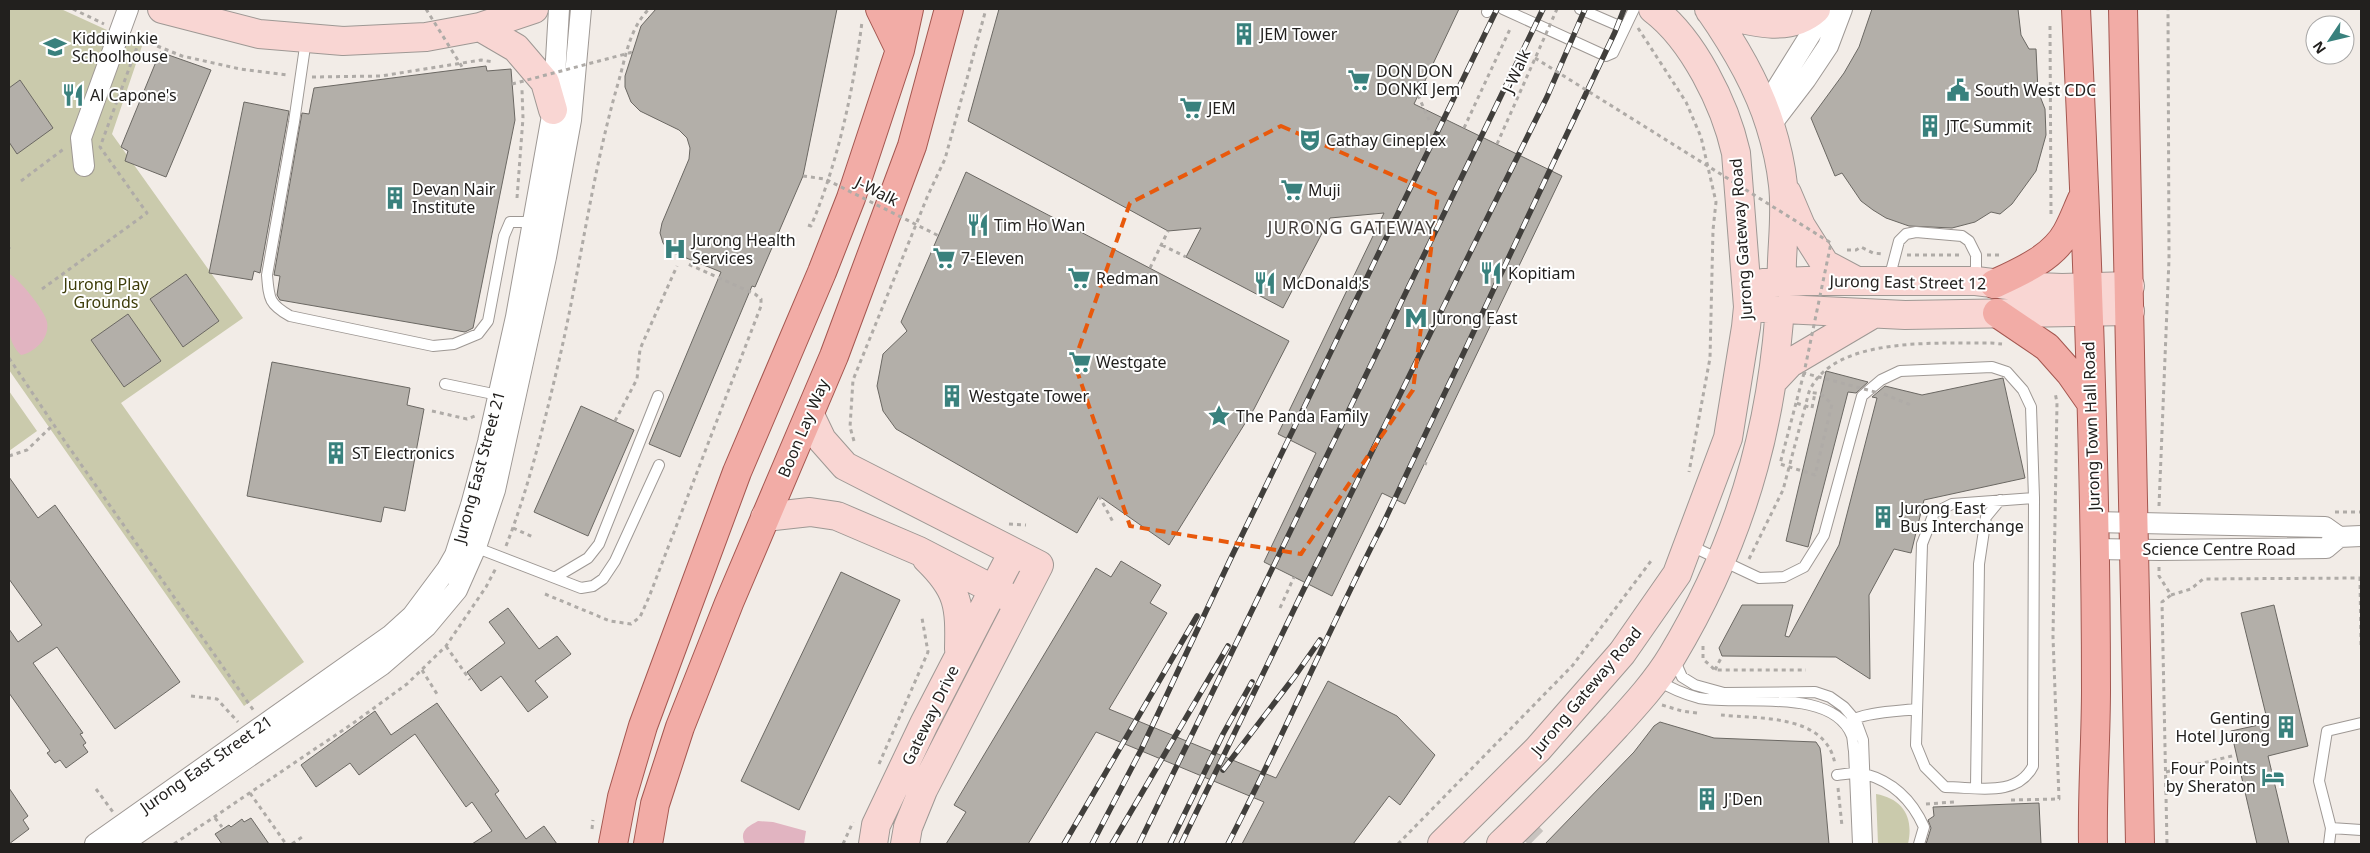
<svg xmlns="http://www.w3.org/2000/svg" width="2370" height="853" viewBox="0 0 2370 853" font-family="'Noto Sans',sans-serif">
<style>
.green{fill:#cacaac}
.water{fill:#e1b4c1}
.building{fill:#b3afa9;stroke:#6b6863}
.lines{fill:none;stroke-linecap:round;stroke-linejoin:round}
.street-tunnel{stroke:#c8c3bf;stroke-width:20;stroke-dasharray:20 10;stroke-linecap:butt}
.lane-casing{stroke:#9e9894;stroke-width:12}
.street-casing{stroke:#9e9894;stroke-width:22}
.secondary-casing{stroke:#9e9894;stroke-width:30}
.primary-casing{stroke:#a45750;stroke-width:30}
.path{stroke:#afaba7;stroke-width:3;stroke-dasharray:4 4;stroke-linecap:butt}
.lane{stroke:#fff;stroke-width:10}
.street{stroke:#fff;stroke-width:20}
.secondary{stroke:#f9d6d3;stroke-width:28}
.primary{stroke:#f2aca6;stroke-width:28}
.rail-casing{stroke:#413f3c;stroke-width:5.5}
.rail{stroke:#fff;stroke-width:4;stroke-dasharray:11;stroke-linecap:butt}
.path-bridge{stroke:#afaba7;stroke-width:3;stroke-dasharray:4 4;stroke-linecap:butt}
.marked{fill:none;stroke:#e8590c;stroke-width:4;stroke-dasharray:10 6;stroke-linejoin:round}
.labels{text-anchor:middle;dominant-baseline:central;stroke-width:4;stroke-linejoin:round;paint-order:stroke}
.poi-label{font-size:16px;fill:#22201e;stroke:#fff;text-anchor:start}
.street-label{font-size:16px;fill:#22201e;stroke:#fff}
.park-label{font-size:16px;fill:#3e3d0a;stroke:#fff}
.neighbourhood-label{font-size:18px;letter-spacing:1px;fill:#433d3a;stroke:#fff}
</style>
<rect width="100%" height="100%" fill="#f2ece7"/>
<!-- green -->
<path class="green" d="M9,9H61L142,46L112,134L243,318L121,403L304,662L244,706L9,370Z
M9,391L37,431L9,451Z
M1876,794C1903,799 1914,817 1908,844H1878Z"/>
<!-- water -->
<path class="water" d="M9,274C19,278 45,311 47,322C50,338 35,352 21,355C1,337 9,299 9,274Z
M758,821L773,822L806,831L804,844H745C739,831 747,827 758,821Z"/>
<!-- building -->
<path class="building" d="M656,9H837L803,176L755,287L752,286L680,457L649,444L721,272L669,251L663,243L660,233L662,223L689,159L690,148L687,138L679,130L640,111L631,102L625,87V76L641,26Z
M999,9H1459L1414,104L1562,176L1405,504L1382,493L1332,596L1264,562L1316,453L1278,434L1384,213L1330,218L1283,308L1186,257L1201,228L1168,231L968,121Z
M1872,9H2018L2021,35L2029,49H2036L2038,91L2045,109L2046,135L2036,171L2012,204L2000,214L1991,212L1975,222L1952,228L1909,226L1886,218L1873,210L1861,201L1842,173L1835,176L1811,118L1844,73L1859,47Z
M160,52L211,70L166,177L125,161L128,151L121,147Z
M486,66L487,71L511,69L515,120L473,328L465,332L280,300L277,295L280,276L274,275L302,113L309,114L314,88Z
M20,80L53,128L17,154L9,142V88Z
M244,102L289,111L260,273L254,271L252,280L209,273Z
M966,172L1289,341L1254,409L1169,545L1099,496L1077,533L896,429L883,411L877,386L883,354L907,331L901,322Z
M186,274L219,321L183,347L150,299Z
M128,314L161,361L124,387L91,340Z
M272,362L410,388L407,405L424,409L405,511L384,507L381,522L247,496Z
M1826,371L1868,382L1856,393L1848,392L1808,547L1786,541Z
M2003,378L2025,478L1924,500L1911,553L1894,549L1869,595L1870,679L1836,657L1722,656L1719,648L1742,605H1793L1785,636L1789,637L1839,545L1877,398L1872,397L1885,386L1922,395Z
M581,406L634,430L588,536L534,512Z
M9,477L38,518L55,505L180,682L115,729L57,647L33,663L83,733L80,734L86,743L83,745L88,752L66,768L60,760L55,763L47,753L50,751L9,693V629L18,642L42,625L9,579Z
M1121,561L1161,585L1150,603L1167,613L1109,709L1276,778L1328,681L1397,716L1435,755L1400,805L1389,796L1353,844H1242L1264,802L1096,732L1028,844H946L966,812L954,805L1096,568L1111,577Z
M841,572L900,600L799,810L741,781Z
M2274,605L2308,746L2268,756L2289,844H2257L2231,731L2268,723L2241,613Z
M508,608L539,649L557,636L571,654L535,681L548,697L528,712L501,676L481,691L467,672L505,643L489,622Z
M437,703L499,791L495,794L526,839L544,826L557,844H472L492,831L472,802L466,807L415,734L359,775L350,763L316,787L301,765L375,711L391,735Z
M1660,722L1714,738L1816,742L1820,748L1821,755L1829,844H1545L1634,752L1654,726Z
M9,788L28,816L23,820L29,829L9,844Z
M2039,803L2041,844H1926L1931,828L1928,820L1934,816L1933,807Z
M251,818L269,844H222L215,834L229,825L231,827L242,819L244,822Z"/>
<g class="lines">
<!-- street-tunnel -->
<path class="street-tunnel" d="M1522,824L1542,844"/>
<defs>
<path id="lane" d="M1503,9L1606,56L1613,53L1634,9
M1580,9L1624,28
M1487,12L1489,9
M306,40L294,122L267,275C269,299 269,304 290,316L433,346L454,344L478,334L488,321L504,236L510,222H537
M1889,279L1899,241L1906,234L1916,232L1962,236L1969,241L1976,255V281
M445,384L498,395
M1689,545L1759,578L1784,577L1804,567L1824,535L1862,396L1881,380L1900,371L1992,367L2007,372L2023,390L2031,407L2034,498L2033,766C2017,798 1976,787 1945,787L1925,767L1916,745L1922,544L1934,513L1952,504L2034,498
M472,546L581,588L593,586L603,579L615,561L659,465
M556,577L588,558L599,544L658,396
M1674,659L1682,677L1695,685L1724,693L1815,692L1830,697L1844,707L1856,721L1863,740L1867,844
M1657,680C1670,688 1684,694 1699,698C1740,706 1833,686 1852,736C1853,740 1853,746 1854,751L1858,844
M1850,722C1860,712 1902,711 1917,709
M1837,775C1845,774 1857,772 1865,774C1894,782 1912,800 1924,827L1919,844
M1976,787L1979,564L1986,517L2000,500
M2331,828L2361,830
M2329,844L2331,828L2319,781L2327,731L2361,723"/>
<path id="street" d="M1764,109L1812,32L1821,9
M1770,126L1806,79L1828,46L1842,9
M84,166L81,138L128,9
M2094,522L2325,527L2339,537
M2094,549L2159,550L2326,548L2339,537L2361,536
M95,844L391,635L412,616L447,569L455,555L471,505L488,442L516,317L553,110L559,9
M122,844L382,665L426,627L457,590L476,547L495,490L546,257L571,120L581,9"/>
<path id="secondary" d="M162,9L259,34L343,41L426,37L480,27L534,9
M1710,11C1744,19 1786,36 1816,9
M480,27L516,48L522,55L545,82L553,110
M1787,193L1801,226L1825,264L1857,281
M1763,283L1806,281H1976L2016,286L2062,288L2130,286
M1764,308L1905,315L2130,311
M1773,381L1790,363L1873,314
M810,415L822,440L845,466L1039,565L923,790L908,827L905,844
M765,517L810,512L837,516L919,551L1010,598
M927,559C959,590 960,606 959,649
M873,844L876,825L924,724L1013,552
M1442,844L1538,749L1622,653L1677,574L1728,438L1746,327L1748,307L1736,153C1725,104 1693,39 1653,9
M1501,844C1541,806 1579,766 1616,726C1636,704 1657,681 1672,656C1747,531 1779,405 1782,261C1783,236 1786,210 1783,185C1781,166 1776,144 1770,125C1758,86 1732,42 1709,9"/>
<path id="primary" d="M880,9L900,50
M2076,9C2087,235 2096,462 2096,689C2096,741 2092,792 2093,844
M2123,9L2140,844
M1994,284C2020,272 2053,258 2067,232C2073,221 2077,210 2082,199
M1997,313L2047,347L2070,373L2091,403
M613,844L622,797L643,726L737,472L822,272L851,198L900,50L909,9
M648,844L655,804L680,727L729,603L834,356L912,146L949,9"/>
</defs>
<!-- lane casing -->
<use href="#lane" class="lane-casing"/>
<!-- street casing -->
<use href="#street" class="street-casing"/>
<!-- secondary casing -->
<use href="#secondary" class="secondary-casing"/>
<!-- primary casing -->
<use href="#primary" class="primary-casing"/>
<!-- path -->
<path class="path" d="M73,9L104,24
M2050,26L2051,214
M1638,28L1686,102L1701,137L1716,202L1713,230L1710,358L1689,472
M135,37L182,56L240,69L288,75
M312,77L381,76L481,60L494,62
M1418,95L1429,120
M1464,128L1511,27
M21,181L65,148
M517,198L523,118L522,90
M808,225L811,226C838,162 853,92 862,22
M1162,245L1186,257
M9,248L10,247
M1847,250H1856L1861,247L1873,253L1883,254
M1907,255H1963
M1987,255H2003
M1150,268L1168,231
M42,289L147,213L100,147L140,39
M9,358L66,443L254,711
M1884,394L1911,405
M1796,403L1780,464L1815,475L1832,404L1821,394L1809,392
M1812,408L1815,393
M432,411L467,419L475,416
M615,421L637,379L640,349L677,266
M854,441L850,427L853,380L928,195L945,159L986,9
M9,456L27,450L53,425
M1424,463L1427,464
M1099,496L1113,522
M2159,506L2169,259L2168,9
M2335,512H2361
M1009,524L1026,525
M513,528L533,537
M506,546C528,490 543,428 557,369C580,273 591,175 619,80C626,55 630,28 649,9
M1749,559L1783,490L1809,392C1833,335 1940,344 1991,343L2002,344
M2159,567V576L2171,595L2162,602L2167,844
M2360,577L2361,645
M545,594L610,621L631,624L640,617L649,597L761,306V299L755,294L688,264
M2171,595L2191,589L2203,579L2361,578
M1280,608L1294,577
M446,646L470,680
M1703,646V659L1715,670H1806
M422,670L437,694
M1715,670L1722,656
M191,696L217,699L238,722
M1662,705L1682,711L1697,713
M1721,715C1760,719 1826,714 1835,764
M879,764L928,652L922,618
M2166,772L2236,755
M1838,788L1842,826
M96,789L113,812
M250,793L286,844
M2011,800L2059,799L2053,637L2057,403L2055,392
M1926,804L1954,802
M215,818L222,827
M592,829L593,820
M174,844L352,724L407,684L446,646L486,587L496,568
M292,844L302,837
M843,844L853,822
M1398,844L1573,665L1651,561"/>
<!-- lane -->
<use href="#lane" class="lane"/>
<!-- street -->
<use href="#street" class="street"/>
<!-- secondary -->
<use href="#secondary" class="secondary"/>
<!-- primary -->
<use href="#primary" class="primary"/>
<defs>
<path id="rail" d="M1223,770L1295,676L1320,640
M1064,844L1197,616
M1092,844L1141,750L1230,560L1497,9
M1112,844L1228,646
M1139,844L1543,9
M1170,844L1223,734L1252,682
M1181,844L1301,595L1547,97L1585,9
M1228,844C1282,739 1328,631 1382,526L1615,32L1624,9"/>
</defs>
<!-- rail casing -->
<use href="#rail" class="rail-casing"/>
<!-- rail -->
<use href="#rail" class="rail"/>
<!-- path-bridge -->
<path class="path-bridge" d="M426,9L464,70
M1535,58L1831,243L1804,373L1879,393
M512,84L633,52
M1497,144L1557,9
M803,176L825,179L939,236
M1804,373L1796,403L1812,408"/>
</g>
<!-- marked area -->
<path class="marked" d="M1281,126L1438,195L1413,390L1301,554L1130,526L1074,362L1130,203Z"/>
<!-- icons -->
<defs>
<symbol id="building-bare" viewBox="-9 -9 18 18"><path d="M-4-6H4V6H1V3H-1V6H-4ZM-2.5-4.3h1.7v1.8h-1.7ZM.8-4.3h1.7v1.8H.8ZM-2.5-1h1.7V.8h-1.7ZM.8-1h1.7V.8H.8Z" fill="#39817d" stroke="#fff" stroke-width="2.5" paint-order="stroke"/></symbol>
<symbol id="school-bare" viewBox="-9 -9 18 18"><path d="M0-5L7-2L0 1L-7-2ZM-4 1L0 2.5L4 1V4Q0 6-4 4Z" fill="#39817d" stroke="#fff" stroke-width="2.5" paint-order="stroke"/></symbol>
<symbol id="supermarket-bare" viewBox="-9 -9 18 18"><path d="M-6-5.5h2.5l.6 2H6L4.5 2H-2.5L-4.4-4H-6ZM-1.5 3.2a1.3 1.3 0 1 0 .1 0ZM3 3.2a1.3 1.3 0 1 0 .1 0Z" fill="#39817d" stroke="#fff" stroke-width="2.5" paint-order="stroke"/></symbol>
<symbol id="civic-bare" viewBox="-9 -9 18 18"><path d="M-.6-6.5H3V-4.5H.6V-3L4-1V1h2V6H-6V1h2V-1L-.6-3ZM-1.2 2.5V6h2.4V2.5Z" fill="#39817d" stroke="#fff" stroke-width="2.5" paint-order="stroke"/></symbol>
<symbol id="restaurant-bare" viewBox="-9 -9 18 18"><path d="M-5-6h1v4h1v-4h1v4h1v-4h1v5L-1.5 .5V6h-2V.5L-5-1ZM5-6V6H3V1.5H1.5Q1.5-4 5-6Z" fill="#39817d" stroke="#fff" stroke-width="2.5" paint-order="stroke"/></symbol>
<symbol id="theatre-bare" viewBox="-9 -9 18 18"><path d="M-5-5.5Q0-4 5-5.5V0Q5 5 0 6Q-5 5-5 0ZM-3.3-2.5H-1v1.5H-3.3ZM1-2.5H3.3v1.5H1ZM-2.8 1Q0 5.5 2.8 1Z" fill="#39817d" stroke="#fff" stroke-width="2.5" paint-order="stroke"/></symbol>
<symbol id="hospital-bare" viewBox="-9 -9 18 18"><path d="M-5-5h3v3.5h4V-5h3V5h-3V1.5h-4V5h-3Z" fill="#39817d" stroke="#fff" stroke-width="2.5" paint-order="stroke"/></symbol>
<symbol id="metro-bare" viewBox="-9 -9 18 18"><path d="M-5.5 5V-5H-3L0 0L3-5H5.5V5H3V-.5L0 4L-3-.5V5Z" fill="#39817d" stroke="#fff" stroke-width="2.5" paint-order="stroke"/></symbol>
<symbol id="sight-bare" viewBox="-9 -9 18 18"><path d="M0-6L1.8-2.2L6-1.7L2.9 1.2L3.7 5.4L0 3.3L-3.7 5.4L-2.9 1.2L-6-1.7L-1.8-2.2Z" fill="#39817d" stroke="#fff" stroke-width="2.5" paint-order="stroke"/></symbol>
<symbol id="hotel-bare" viewBox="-9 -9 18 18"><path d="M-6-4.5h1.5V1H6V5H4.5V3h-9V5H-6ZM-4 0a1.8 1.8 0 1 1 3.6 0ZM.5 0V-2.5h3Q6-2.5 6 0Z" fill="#39817d" stroke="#fff" stroke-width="2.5" paint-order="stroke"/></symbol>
</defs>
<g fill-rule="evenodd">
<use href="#building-bare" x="1228" y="18" width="32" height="32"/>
<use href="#school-bare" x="39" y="31" width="32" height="32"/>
<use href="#supermarket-bare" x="1343" y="64" width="32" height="32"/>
<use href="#civic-bare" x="1942" y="74" width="32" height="32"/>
<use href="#restaurant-bare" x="57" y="79" width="32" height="32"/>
<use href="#supermarket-bare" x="1175" y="92" width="32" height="32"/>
<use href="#building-bare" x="1914" y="110" width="32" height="32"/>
<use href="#theatre-bare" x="1294" y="124" width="32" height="32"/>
<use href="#supermarket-bare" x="1276" y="174" width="32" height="32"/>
<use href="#building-bare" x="379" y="182" width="32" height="32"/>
<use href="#restaurant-bare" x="962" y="209" width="32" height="32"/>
<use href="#hospital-bare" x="659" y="233" width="32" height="32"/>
<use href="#supermarket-bare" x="928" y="242" width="32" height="32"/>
<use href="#restaurant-bare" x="1475" y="257" width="32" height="32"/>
<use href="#supermarket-bare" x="1063" y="262" width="32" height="32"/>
<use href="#restaurant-bare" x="1249" y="267" width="32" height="32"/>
<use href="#metro-bare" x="1400" y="302" width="32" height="32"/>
<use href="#supermarket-bare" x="1064" y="346" width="32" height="32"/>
<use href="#building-bare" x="936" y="380" width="32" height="32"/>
<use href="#sight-bare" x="1203" y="400" width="32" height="32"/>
<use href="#building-bare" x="320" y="437" width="32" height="32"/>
<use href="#building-bare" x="1867" y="501" width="32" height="32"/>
<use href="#building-bare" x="2270" y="711" width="32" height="32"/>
<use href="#hotel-bare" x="2257" y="761" width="32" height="32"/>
<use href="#building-bare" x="1691" y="783" width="32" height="32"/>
</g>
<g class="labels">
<!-- poi labels -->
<g class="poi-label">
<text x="1260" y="34">JEM Tower</text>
<text x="72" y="38">Kiddiwinkie<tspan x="72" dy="18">Schoolhouse</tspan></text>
<text x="1376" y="71">DON DON<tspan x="1376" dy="18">DONKI Jem</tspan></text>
<text x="1975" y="90">South West CDC</text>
<text x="90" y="95">Al Capone's</text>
<text x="1208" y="108">JEM</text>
<text x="1946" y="126">JTC Summit</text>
<text x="1326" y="140">Cathay Cineplex</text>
<text x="412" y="189">Devan Nair<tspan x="412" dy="18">Institute</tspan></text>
<text x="1308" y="190">Muji</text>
<text x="994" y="225">Tim Ho Wan</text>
<text x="692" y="240">Jurong Health<tspan x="692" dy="18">Services</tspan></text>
<text x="961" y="258">7-Eleven</text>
<text x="1508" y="273">Kopitiam</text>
<text x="1096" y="278">Redman</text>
<text x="1282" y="283">McDonald's</text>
<text x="1432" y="318">Jurong East</text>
<text x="1096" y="362">Westgate</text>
<text x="969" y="396">Westgate Tower</text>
<text x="1236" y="416">The Panda Family</text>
<text x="352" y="453">ST Electronics</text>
<text x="1900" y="508">Jurong East<tspan x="1900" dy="18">Bus Interchange</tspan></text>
<text x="2270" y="718" text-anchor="end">Genting<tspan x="2270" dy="18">Hotel Jurong</tspan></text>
<text x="2256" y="768" text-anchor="end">Four Points<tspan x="2256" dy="18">by Sheraton</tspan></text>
<text x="1724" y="799">J'Den</text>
</g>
<!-- street labels -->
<g class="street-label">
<text transform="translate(1516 71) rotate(-66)">J-Walk</text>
<text transform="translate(877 191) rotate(27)">J-Walk</text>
<text transform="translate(1741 239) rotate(-94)">Jurong Gateway Road</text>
<text transform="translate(1908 282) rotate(1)">Jurong East Street 12</text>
<text transform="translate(2091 426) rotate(-92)">Jurong Town Hall Road</text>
<text transform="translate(803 428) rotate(-67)">Boon Lay Way</text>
<text transform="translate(479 467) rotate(-75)">Jurong East Street 21</text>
<text x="2219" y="549">Science Centre Road</text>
<text transform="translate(1586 691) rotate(-50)">Jurong Gateway Road</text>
<text transform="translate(930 715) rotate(-64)">Gateway Drive</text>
<text transform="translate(206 764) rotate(-35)">Jurong East Street 21</text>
</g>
<!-- park labels -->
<g class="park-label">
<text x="106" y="284">Jurong Play<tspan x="106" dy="18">Grounds</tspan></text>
</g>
<!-- neighbourhood labels -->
<g class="neighbourhood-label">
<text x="1352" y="227">JURONG GATEWAY</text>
</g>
</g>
<!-- border -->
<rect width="2370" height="853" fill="none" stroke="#22201e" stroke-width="20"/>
<!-- north arrow -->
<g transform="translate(2330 40) rotate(235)"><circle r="24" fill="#ffffff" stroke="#a7a6a5"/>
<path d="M0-4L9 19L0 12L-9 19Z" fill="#39817d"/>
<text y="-8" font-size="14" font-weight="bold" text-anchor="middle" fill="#22201e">N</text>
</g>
</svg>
